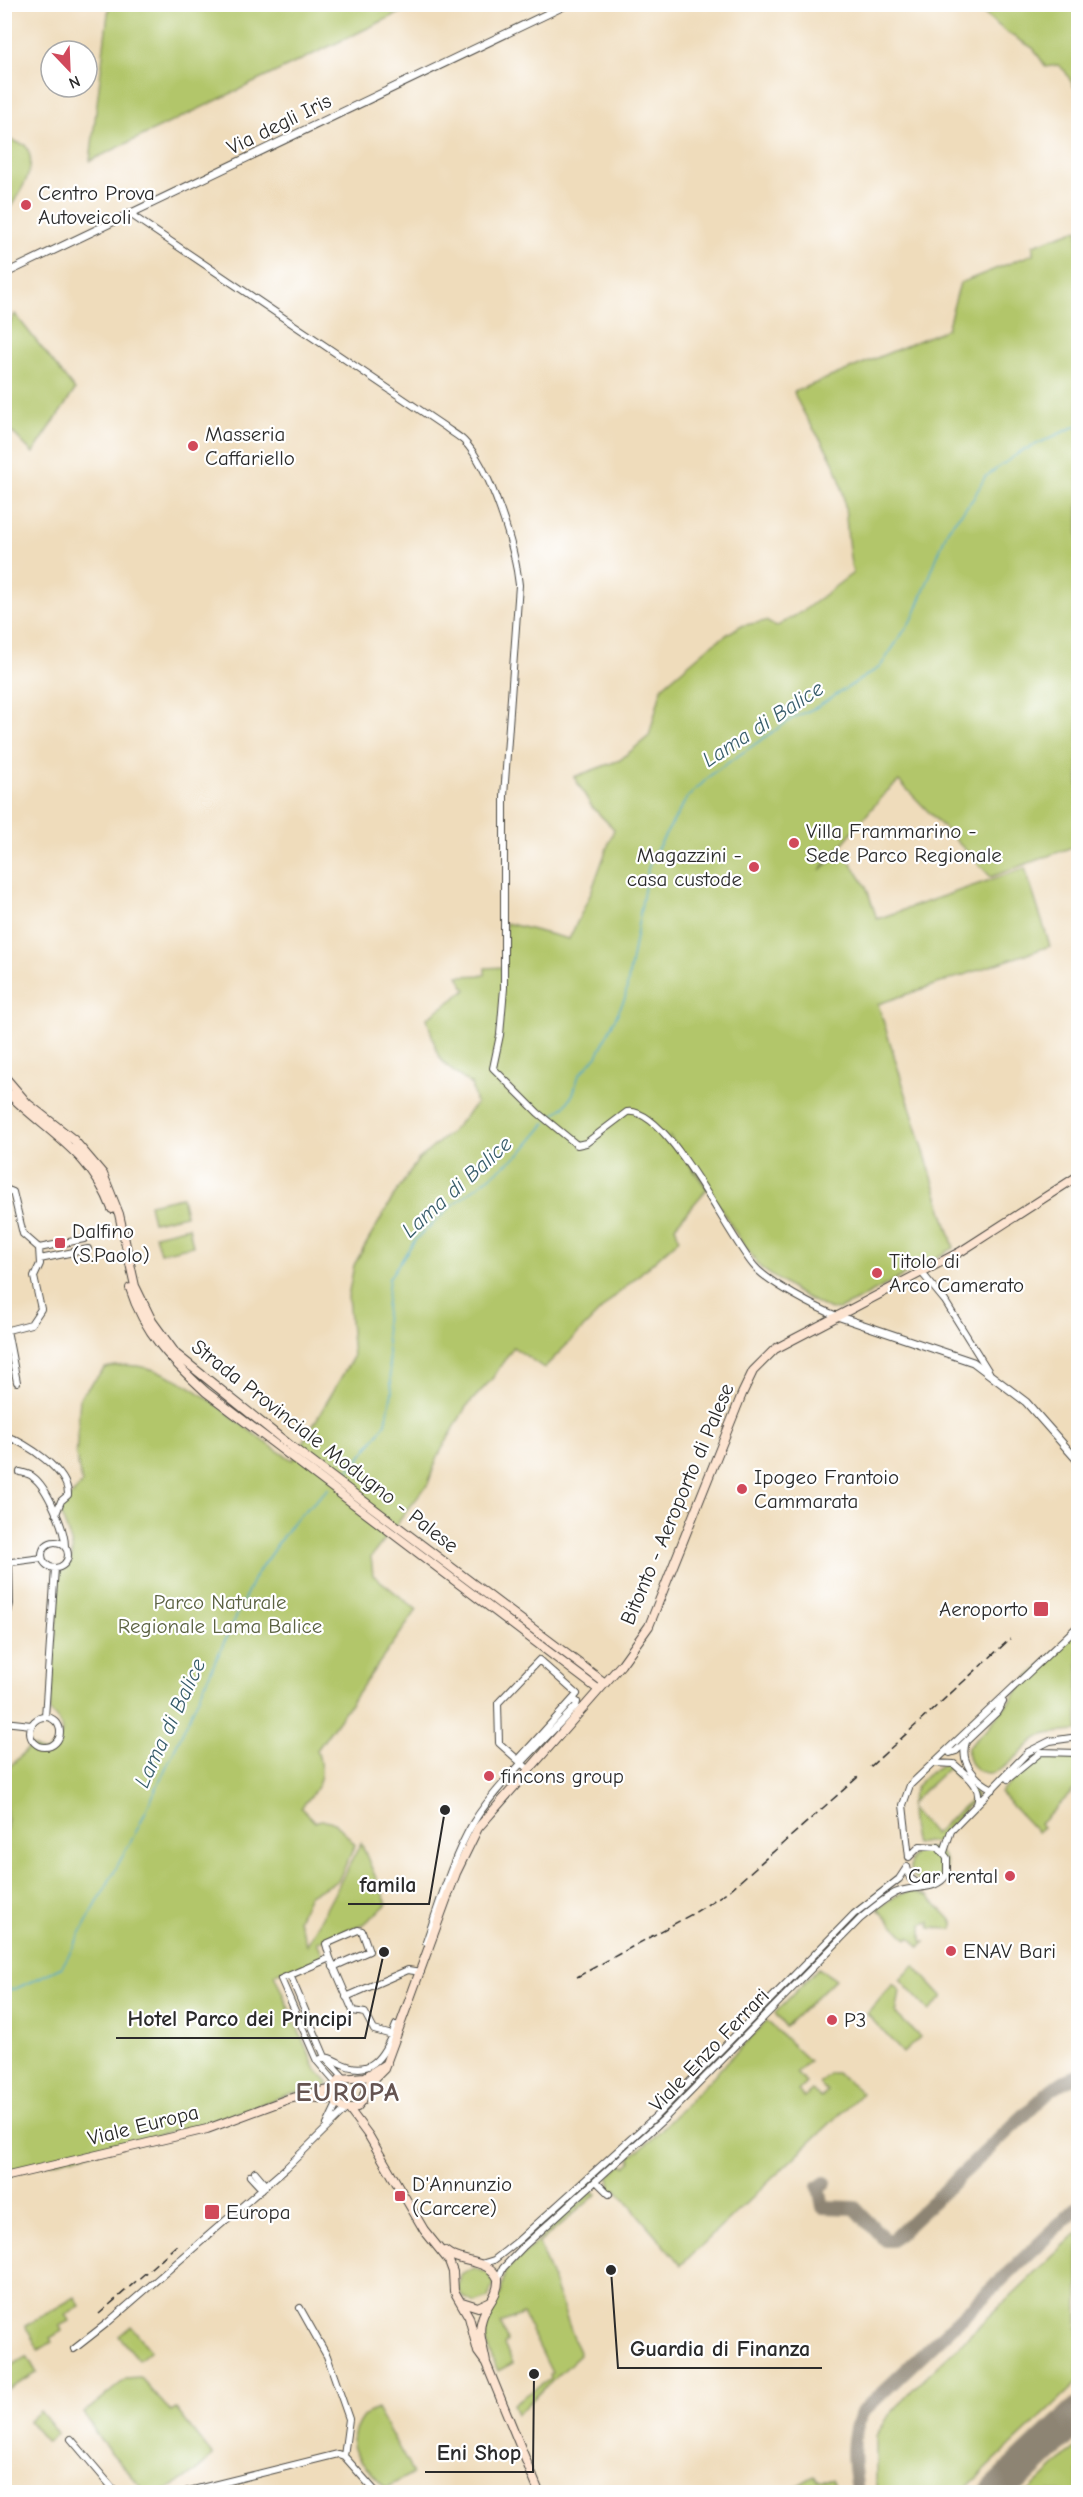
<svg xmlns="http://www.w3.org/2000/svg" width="1083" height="2497" viewBox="0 0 1083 2497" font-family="'Comic Neue',sans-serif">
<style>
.green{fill:#b2c66a;stroke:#6e784a;stroke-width:1.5}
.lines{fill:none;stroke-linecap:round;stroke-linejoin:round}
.stream{stroke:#4ba9ca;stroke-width:1.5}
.taxiway{stroke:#8d8473;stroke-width:14}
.runway{stroke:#8d8473;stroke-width:34}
.minor-casing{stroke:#484641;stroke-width:8}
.tertiary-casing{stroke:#484641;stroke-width:9}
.secondary-casing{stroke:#484641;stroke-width:10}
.minor{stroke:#fff;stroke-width:6}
.tertiary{stroke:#fff;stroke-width:7}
.secondary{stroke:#fde4d1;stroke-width:8}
.rail{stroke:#2b2b2b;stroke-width:1.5;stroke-dasharray:9 4.5;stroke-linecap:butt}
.poi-dot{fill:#d1495b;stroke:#fff;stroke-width:2}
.labels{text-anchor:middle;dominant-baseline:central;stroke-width:4.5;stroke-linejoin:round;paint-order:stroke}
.street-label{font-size:21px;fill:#2b2b2b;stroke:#fff}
.poi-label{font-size:21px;fill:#2b2b2b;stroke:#fff;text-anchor:start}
.park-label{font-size:21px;fill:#5a6141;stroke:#fff}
.water-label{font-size:22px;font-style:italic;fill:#385d6b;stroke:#fff}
.district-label{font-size:27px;font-weight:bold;letter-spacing:1.5px;fill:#655451;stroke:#fff}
.leader{fill:none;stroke:#2b2b2b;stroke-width:2}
.callout-dot{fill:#2b2b2b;stroke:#fff;stroke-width:2}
.callout-label{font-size:22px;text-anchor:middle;font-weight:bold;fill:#2b2b2b;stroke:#fff;stroke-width:4.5;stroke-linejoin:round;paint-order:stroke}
</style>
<rect width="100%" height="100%" fill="#fff"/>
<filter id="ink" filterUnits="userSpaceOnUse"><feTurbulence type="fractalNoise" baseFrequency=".0167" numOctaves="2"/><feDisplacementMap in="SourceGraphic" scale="12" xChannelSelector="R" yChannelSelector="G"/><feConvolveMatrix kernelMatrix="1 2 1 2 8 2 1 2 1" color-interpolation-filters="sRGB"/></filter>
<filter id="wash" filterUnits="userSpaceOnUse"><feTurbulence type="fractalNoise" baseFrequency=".008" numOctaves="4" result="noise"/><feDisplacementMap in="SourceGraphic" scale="24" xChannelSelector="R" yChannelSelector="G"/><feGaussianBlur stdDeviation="1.35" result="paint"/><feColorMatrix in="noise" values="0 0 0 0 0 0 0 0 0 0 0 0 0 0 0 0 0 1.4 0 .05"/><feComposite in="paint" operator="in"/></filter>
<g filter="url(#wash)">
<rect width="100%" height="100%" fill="#efdcbb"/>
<!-- green -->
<path class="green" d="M109,5V4L416,5L90,161Z
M973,5H1078V94L1065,71L1058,65L1046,67L1033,48L1009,34Z
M10,140L25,145C42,167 16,197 5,216V142Z
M1078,229V845L991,877L899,781L885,793L820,870L839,855L847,857L866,886L877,919L1025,868L1050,946L878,1004L954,1248L856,1301L839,1309L830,1310L798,1293L762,1269L740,1240L704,1181L669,1136L707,1189L675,1226L679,1239L612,1299L544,1368L513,1347L492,1379L466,1407L438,1456L428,1484L371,1557L373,1575L417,1610L317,1750C326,1778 320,1786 301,1808L315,1822C333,1814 344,1832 355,1845L338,1881L309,1895L298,1920L307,1945L361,1843L387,1904L365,1923L317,1942L324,1957L290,1972L288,1968L274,1974L315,2068L329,2083L324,2089L292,2093L210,2122L5,2175L4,1830L7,1828L5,1771L31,1746L44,1753C63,1742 69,1728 50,1712L60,1572C84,1560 67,1532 60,1513L62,1507L82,1483L76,1456L80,1397L105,1368C174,1349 238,1431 293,1460L353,1357L348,1296L354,1265L395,1194L418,1160L452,1131L476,1104L471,1084C435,1061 439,1058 427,1018L466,990L458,976L485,975V968L505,967L506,923L569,939L590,895L614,829L592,807L574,777L620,760L649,736L662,687L711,645L740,626L766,621L776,627L803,611L853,573C845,542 849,508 839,477C830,446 804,422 794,392L947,329L960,283L1033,254V245Z
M15,314L75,390L33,453L5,425V331Z
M182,1197L186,1215L153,1222L149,1204Z
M189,1227L193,1246L160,1253L155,1235Z
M1078,1630V1731C1067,1732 1051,1732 1041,1736C1021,1746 1000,1787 975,1768C968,1763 967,1755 968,1747L986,1730L1029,1677Z
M1050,1755L1078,1757V1786L1040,1824L1043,1827L1037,1832L1000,1793L1034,1760Z
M943,1764L955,1768L957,1778L948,1768L911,1803L910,1808L934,1834L974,1797L962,1783L973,1785L976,1797L946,1830L941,1844L926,1841L915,1844C906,1807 906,1785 943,1764Z
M910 1866a18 18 0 1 1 36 0a18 18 0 1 1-36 0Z
M911,1891L928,1896L953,1922V1929L930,1928V1922L922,1924V1941L925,1942L919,1947L910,1936L907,1939L878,1909L896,1896Z
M914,1966L943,1997L929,2011L900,1980Z
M818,1968L835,1979L785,2027L775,2013Z
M893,1984L900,1991L896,2014L920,2037L903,2053L867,2014Z
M767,2021L809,2061L796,2073L806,2083L798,2091L804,2097L812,2090L821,2098L827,2091L819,2083L830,2073H837L862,2093L681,2265L616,2189L611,2192L609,2176L622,2164L626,2166L631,2162L630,2157L651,2140Z
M591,2192L597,2194L539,2243L580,2355L517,2414L513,2404L550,2379L549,2375L552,2373L523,2314L501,2323L507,2341L504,2345L513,2363L498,2371L486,2344L484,2326L489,2311L501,2294L505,2271Z
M1078,2232V2382L962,2492H876V2436L885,2420L913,2389Z
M474,2268L488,2273L493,2284L488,2298L475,2303L463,2297L458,2287L461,2275Z
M75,2297L80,2306L66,2314L70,2321L60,2326L62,2331L50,2338L52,2342L39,2350L25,2326Z
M131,2326L151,2350L139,2360L119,2336Z
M27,2356L37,2373L8,2390L5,2384V2370Z
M141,2378L171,2412L176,2409L213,2456C192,2473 175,2493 146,2492L100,2440L84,2413L126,2379Z
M377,2409L413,2473L386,2488C363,2462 338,2450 364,2415Z
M40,2411L58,2433L47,2442L29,2421Z
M1078,2445V2492H1028Z
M814,2476L818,2480H832L838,2492H786Z"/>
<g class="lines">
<!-- stream -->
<path class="stream" d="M549,1119L565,1106L573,1094L579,1075L597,1056L625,998L648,868L653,856L687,798L713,773L793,718L817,707L880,667L914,616L948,529L973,499L985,477L1020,452L1078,425
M339,1479L358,1461L386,1423L392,1392L385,1322L389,1278L415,1240L453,1205L521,1153L546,1123
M4,1990L15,1989L62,1967L137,1830L254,1578L292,1523L329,1488"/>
<!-- taxiway -->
<path class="taxiway" d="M825,2183L819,2187L823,2207L855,2208L885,2240H892L1051,2090L1065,2081L1078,2076
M857,2492C853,2464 849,2436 863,2411L1078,2207"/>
<!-- runway -->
<path class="runway" d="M997,2492L1078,2415"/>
</g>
</g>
<g filter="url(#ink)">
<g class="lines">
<defs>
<path id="minor" d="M130,214L445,427C451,432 459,436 464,441C491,469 515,547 519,585L504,796V988L500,1035L493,1068L538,1113L577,1145L586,1143L627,1112C668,1106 729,1239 755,1267C769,1283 817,1308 837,1316
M39,1248L84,1239
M40,1259L88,1249
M922,1273L945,1301L989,1372
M7,1330L17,1382
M4,1331L31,1324L41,1309L34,1277L40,1264L39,1248L23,1234L13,1192L8,1190
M4,1435C25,1443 69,1470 68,1495L61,1501L56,1514
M20,1472C24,1473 30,1474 33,1477C47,1487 65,1529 65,1546
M42 1555a13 13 0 1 1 26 0a13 13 0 1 1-26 0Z
M4,1563L42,1558
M4,1632L10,1604L9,1562
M45,1717L55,1568
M30 1732a15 15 0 1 1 30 0a15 15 0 1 1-30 0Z
M4,1722L31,1725
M966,1742C959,1762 976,1781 993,1789
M950,1753L956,1751L997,1712L1003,1702
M518,1760L573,1699
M934,1763L954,1764C967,1776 983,1786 977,1804
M1008,1779L1041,1752L1078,1753
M944,1852L951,1831L1028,1752L1050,1741L1078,1737
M909,1857L903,1805L910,1785L1078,1626
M907,1867L910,1878L921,1886
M426,1942C440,1902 452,1859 473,1823C496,1785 545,1740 576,1706L577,1702L573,1699L577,1694L539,1660L498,1703L499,1743C509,1752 518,1760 528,1769
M330,1958L326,1944L358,1930L362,1931L369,1951L333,1967
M290,1975L325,2057L344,2078
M346,1997L408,1970L421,1972
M317,2061C327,2055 329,2058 338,2062C371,2079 382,2057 394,2031
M336,2083L317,2061L281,1979L330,1958L353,2011L365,2013L374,2030L392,2035L396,2025
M327,2125L337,2104
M255,2172L266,2185
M250,2176L262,2189
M596,2181L609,2194
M481,2264L494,2260L519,2240L655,2117L854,1914L899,1879L907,1867
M498,2279L503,2268L524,2246L664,2119L860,1919C871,1910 882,1900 895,1893C912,1884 936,1893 947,1874V1858L938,1847L920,1846L909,1857
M300,2308L327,2356L349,2419L344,2456
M74,2349L106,2324L286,2168L346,2109
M71,2439L116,2492
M185,2492L338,2454L344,2456L376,2492"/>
<path id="tertiary" d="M4,274L568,4
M837,1316L973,1362L1026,1402L1078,1461"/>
<path id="secondary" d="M4,1076L28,1104L74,1140L103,1174L119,1214L135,1286L152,1321L176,1354L292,1447L605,1683
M4,1089C44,1131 91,1151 112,1209
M130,1288C144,1333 173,1362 206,1392L599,1690
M387,2063L365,2077L340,2079L333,2090L337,2104L346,2109L357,2107L362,2101L367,2086L384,2069L456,1873L478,1828L621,1665L649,1626L742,1394L753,1371L775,1349L960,1252L1078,1176
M310,2097L334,2100
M349,2109L369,2136L424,2230L449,2261L453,2272L454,2291L469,2317L478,2352L486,2363L539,2492
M4,2177L207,2129L288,2099L329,2090L335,2085
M445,2251C461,2265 489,2258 498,2279C499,2296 486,2304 482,2319C477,2333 484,2348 486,2363
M462,2302L478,2307L491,2301"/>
</defs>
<!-- minor casing -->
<use href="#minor" class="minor-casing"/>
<!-- tertiary casing -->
<use href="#tertiary" class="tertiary-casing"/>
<!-- secondary casing -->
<use href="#secondary" class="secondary-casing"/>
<!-- minor -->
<use href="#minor" class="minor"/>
<!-- tertiary -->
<use href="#tertiary" class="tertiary"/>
<!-- secondary -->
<use href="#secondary" class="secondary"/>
<!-- rail -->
<path class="rail" d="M870,1767L1010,1639
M577,1977L694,1913L730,1890L858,1777
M99,2314L177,2245"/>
</g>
</g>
<!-- markers -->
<g class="poi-dot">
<circle cx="26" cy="205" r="6"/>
<circle cx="193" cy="446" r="6"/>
<circle cx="794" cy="843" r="6"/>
<circle cx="754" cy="867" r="6"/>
<rect x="54" y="1237" width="12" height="12" rx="3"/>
<circle cx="877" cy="1273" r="6"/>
<circle cx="742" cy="1489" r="6"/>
<rect x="1033" y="1601" width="16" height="16" rx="3"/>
<circle cx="489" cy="1776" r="6"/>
<circle cx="1010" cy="1876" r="6"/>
<circle cx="951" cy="1951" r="6"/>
<circle cx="832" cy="2020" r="6"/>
<rect x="394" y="2190" width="12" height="12" rx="3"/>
<rect x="204" y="2204" width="16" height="16" rx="3"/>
</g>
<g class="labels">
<!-- street labels -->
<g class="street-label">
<text transform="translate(279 124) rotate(-26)">Via degli Iris</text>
<text transform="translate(325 1446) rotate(38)">Strada Provinciale Modugno - Palese</text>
<text transform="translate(677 1504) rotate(-67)">Bitonto - Aeroporto di Palese</text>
<text transform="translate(709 2050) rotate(-46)">Viale Enzo Ferrari</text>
<text transform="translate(143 2125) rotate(-14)">Viale Europa</text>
</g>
<!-- poi labels -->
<g class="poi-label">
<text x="38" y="193">Centro Prova<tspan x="38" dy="24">Autoveicoli</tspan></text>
<text x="205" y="434">Masseria<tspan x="205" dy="24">Caffariello</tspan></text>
<text x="806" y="831">Villa Frammarino -<tspan x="806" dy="24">Sede Parco Regionale</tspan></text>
<text x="742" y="855" text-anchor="end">Magazzini -<tspan x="742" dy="24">casa custode</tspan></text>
<text x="72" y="1231">Dalfino<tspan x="72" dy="24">(S.Paolo)</tspan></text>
<text x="889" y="1261">Titolo di<tspan x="889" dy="24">Arco Camerato</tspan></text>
<text x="754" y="1477">Ipogeo Frantoio<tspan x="754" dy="24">Cammarata</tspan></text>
<text x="1028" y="1609" text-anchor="end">Aeroporto</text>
<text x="501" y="1776">fincons group</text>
<text x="998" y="1876" text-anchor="end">Car rental</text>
<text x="963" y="1951">ENAV Bari</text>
<text x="844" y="2020">P3</text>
<text x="412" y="2184">D'Annunzio<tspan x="412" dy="24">(Carcere)</tspan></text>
<text x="226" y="2212">Europa</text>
</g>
<!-- park labels -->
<g class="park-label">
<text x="220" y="1602">Parco Naturale<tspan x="220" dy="24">Regionale Lama Balice</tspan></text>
</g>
<!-- water labels -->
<g class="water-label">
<text transform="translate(763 724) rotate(-33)">Lama di Balice</text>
<text transform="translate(457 1187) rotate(-42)">Lama di Balice</text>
<text transform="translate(170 1723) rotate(-65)">Lama di Balice</text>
</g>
<!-- district labels -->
<g class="district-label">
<text x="348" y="2092">EUROPA</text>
</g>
</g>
<!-- callouts -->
<path class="leader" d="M445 1810L429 1904H348M384 1952L365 2038H116M611 2270L618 2368H822M534 2374L533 2472H425"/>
<g class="callout-dot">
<circle cx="445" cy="1810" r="6"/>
<circle cx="384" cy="1952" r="6"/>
<circle cx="611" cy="2270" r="6"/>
<circle cx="534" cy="2374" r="6"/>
</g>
<g class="callout-label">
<text x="388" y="1892">famila</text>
<text x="240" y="2026">Hotel Parco dei Principi</text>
<text x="720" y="2356">Guardia di Finanza</text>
<text x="479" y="2460">Eni Shop</text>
</g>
<!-- margin -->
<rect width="1083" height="2497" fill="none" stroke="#fff" stroke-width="24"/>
<!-- north arrow -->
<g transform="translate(69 69) rotate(157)"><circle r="28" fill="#ffffff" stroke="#aaaaaa" stroke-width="1.5"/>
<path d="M0-4.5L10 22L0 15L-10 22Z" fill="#d1495b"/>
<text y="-9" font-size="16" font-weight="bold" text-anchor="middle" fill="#2b2b2b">N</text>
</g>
</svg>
